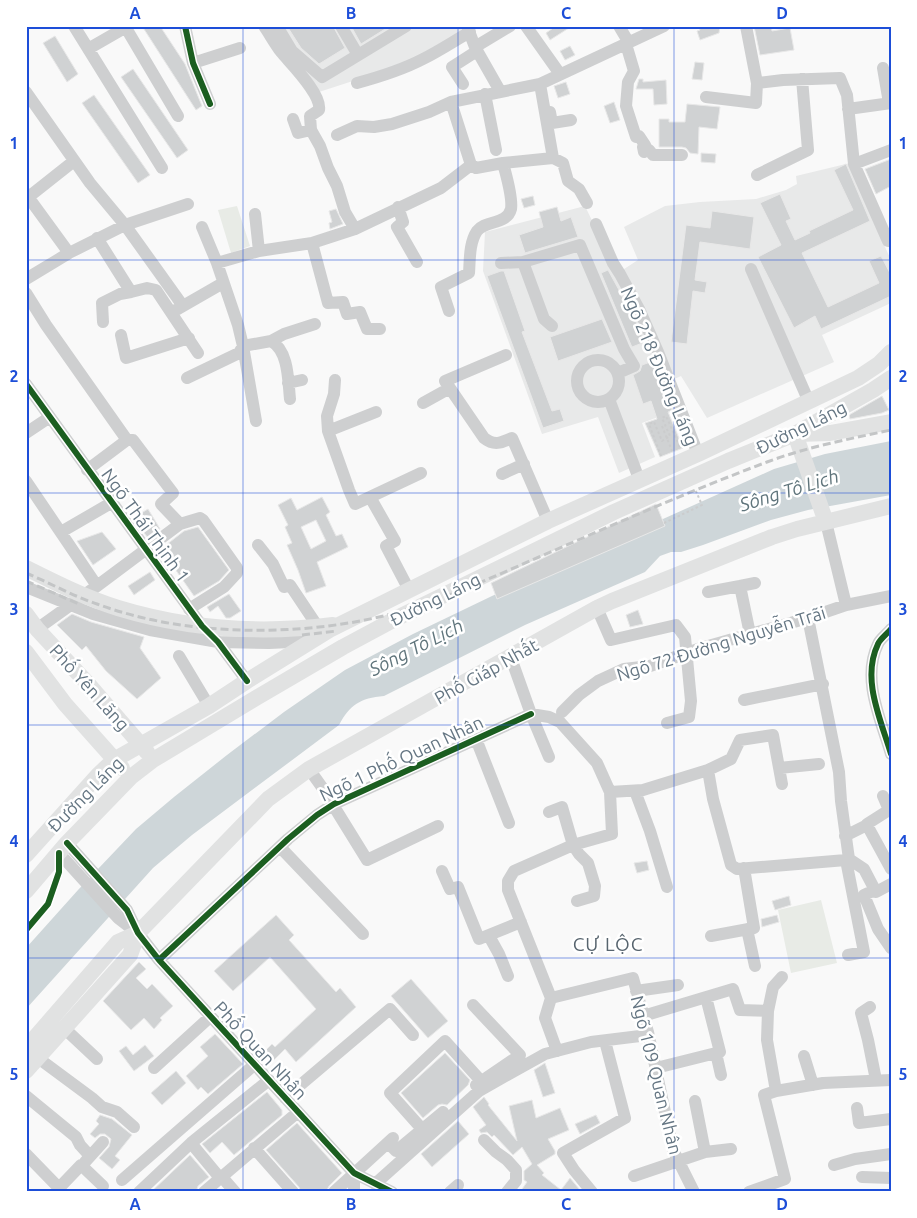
<svg xmlns="http://www.w3.org/2000/svg" width="917" height="1218" viewBox="0 0 917 1218" font-family="Ubuntu,sans-serif">
<style>
.built{fill:#e8e9e9}
.green{fill:#e8ebe6}
.water{fill:#ced6d9}
.building{fill:#d0d2d3;stroke:#e8e8e8;fill-rule:evenodd}
.lines{fill:none;stroke-linecap:round;stroke-linejoin:round}
.path{stroke:#cbcccd;stroke-width:2;stroke-dasharray:2.5 2.5;stroke-linecap:butt}
.minor{stroke:#cecfd0;stroke-width:12}
.major{stroke:#e1e2e2;stroke-width:16}
.rail{stroke:#c3c5c6;stroke-width:3;stroke-dasharray:8 4;stroke-linecap:butt}
.cycleway-casing{stroke:#fff;stroke-width:9}
.cycleway{stroke:#1b5e20;stroke-width:6}
.grid{fill:none;stroke:#1d4ed8;stroke-width:1;stroke-opacity:0.55}
.labels{text-anchor:middle;dominant-baseline:central;stroke-width:5;stroke-linejoin:round;paint-order:stroke}
.street-label{font-size:18px;fill:#657683;stroke:#fff}
.water-label{font-size:19px;font-style:italic;fill:#60757c;stroke:#fff}
.neighbourhood-label{font-size:19px;letter-spacing:1px;fill:#57646e;stroke:#fff}
.neatline{fill:none;stroke:#1d4ed8;stroke-width:2}
.grid-label{font-size:16px;text-anchor:middle;font-weight:bold;fill:#1d4ed8}
</style>
<rect width="100%" height="100%" fill="#f9f9f9"/>
<!-- built -->
<path class="built" d="M267,26H462L464,30L402,65L319,92Z
M850,163L874,223L891,260V303L822,335L834,362L707,418L681,376L670,381L621,271L638,260L624,227L665,206L700,202L756,199L786,190L797,184L796,176Z
M585,206L621,281L677,410L642,423L655,457L619,473L598,417L542,434L483,271L485,232Z"/>
<!-- green -->
<path class="green" d="M237,206L250,246L231,253L218,210Z
M821,900L837,963L791,973L778,910Z"/>
<!-- water -->
<path class="water" d="M891,441V495L808,510L771,520L703,545L681,552H671L660,556L645,572L525,625L384,696C360,698 350,705 339,725L192,835L153,868L26,1009V948L78,890L136,829L174,797L227,755L284,712L345,670L413,634L492,596L774,469L825,454Z"/>
<!-- building -->
<path class="building" d="M142,26H160L185,64L202,106L196,110Z
M287,26H333L345,48L319,64L301,48Z
M351,26H390L361,44Z
M556,26H572L550,40L546,33Z
M698,26H720L719,33L700,40L697,31L700,30Z
M754,26H771L772,31L790,28L794,50L760,55Z
M55,36L78,74L67,82L43,43Z
M570,46L575,55L565,60L560,51Z
M695,62L704,63L702,80L692,79Z
M133,69L188,150L177,158L121,77Z
M639,79H643V82L666,80L667,104L654,105L653,89H636Z
M566,82L570,94L558,98L554,86Z
M94,95L150,175L138,183L82,103Z
M614,102L620,120L610,123L604,106Z
M687,104L720,107L717,129L699,127L698,154L690,153L686,148L682,147H659V119H669V122H685Z
M701,153L716,154L715,163L701,162Z
M891,159V186L876,194L865,169Z
M846,164L870,221L802,253L828,307L879,283L869,261L881,256L891,275V296L821,329L815,316L794,328L758,257L781,245L760,203L780,194L791,219L786,221L795,240L810,233L809,231L853,210L834,170Z
M533,196L535,205L524,208L521,199Z
M557,207L561,221L571,217L578,237L525,253L519,235L543,227L539,212Z
M336,209L343,224L330,229L329,223L332,222L329,211Z
M712,211L754,217L750,249L700,242L695,280L707,282L705,293L693,291L687,344L671,342L686,225L710,228Z
M608,270L619,290L630,314L632,313L645,342L632,347L631,345L601,273Z
M501,271H504L525,331L522,332L552,411L560,409L564,421L543,428L487,276Z
M602,319L612,342L558,361L550,337Z
M653,361L672,410L668,412L683,448L660,457L645,423L657,419L651,401L643,404L633,375L640,371L642,365Z
M882,396L889,410L882,413L850,419L849,415Z
M322,497L330,512L326,515L336,536L342,534L348,547L317,562L326,586L306,593L298,570L287,545L292,543L285,527L288,525L278,505L291,498L297,510ZM316,520L326,541L311,549L301,527Z
M656,504L665,526L497,599L491,583Z
M148,509L160,529L148,538L133,518Z
M198,527L229,570L219,581L194,596L161,549L184,531Z
M102,532L116,549L93,565L77,541Z
M150,572L155,580L134,595L128,586Z
M229,594L241,611L230,618H226L218,606L210,612L207,607Z
M638,610L643,624L630,627L626,615Z
M72,614L91,622L144,637L140,648L161,678L137,699L106,671L86,646L82,650L57,625Z
M647,861L649,870L637,873L634,863Z
M789,896L791,905L775,910L772,901Z
M276,915L294,935L289,940L336,992L340,988L356,1007L296,1062L285,1049L273,1061L264,1052L272,1044L275,1047L316,1009L270,957L233,991L214,971Z
M777,915L779,922L762,927L761,919Z
M139,962L146,969L136,978L147,989L152,984L173,1006L160,1018L162,1020L154,1029L144,1018L131,1030L103,1001Z
M411,979L448,1021L428,1038L391,996Z
M215,1034L243,1064L208,1094L201,1087L198,1090L186,1076L208,1056L200,1047Z
M145,1045L154,1056L134,1071L119,1051L126,1046L133,1055Z
M445,1053L470,1080L468,1085L447,1105L442,1104L438,1105L423,1118L401,1093Z
M545,1063L555,1093L543,1097L534,1070Z
M176,1071L186,1083L162,1105L151,1093Z
M267,1092L282,1110V1115L234,1155L222,1142L210,1153L202,1144Z
M484,1097L489,1104L488,1105L517,1141L509,1106L532,1100L536,1118L560,1108L569,1130L548,1139L555,1151V1154L537,1165L544,1173L542,1175L561,1190L570,1178L580,1190L578,1192H520L527,1182L524,1180V1171L532,1164L522,1147L513,1155L494,1135L492,1137L487,1132L481,1133L479,1130L486,1125L473,1107Z
M100,1115L112,1119L132,1135L115,1156L120,1160L112,1169L99,1158L109,1147L111,1139L105,1134H100L95,1138L90,1134L99,1124L96,1121Z
M596,1115L600,1123L580,1134L575,1124Z
M458,1121L469,1134L432,1167L421,1154Z
M297,1123L342,1173L329,1186L326,1192H301L299,1187L266,1150Z
M190,1155L209,1177L198,1186L196,1192H151Z"/>
<g class="lines">
<!-- path -->
<path class="path" d="M662,426L672,451
M661,456L649,424L654,422L662,441L670,436L662,418L666,416L680,447
M664,523L702,505L695,489"/>
<!-- minor -->
<path class="minor" d="M74,26L162,168
M185,26L193,63L210,104
M264,26C270,35 275,44 281,52C291,64 322,94 319,110L310,116L311,130L320,146L328,168L337,186L345,212L355,229
M277,26L292,51L322,77L406,26
M341,26L358,55
M467,26L475,47L500,91
M526,26L560,74
M619,26L629,43
M126,28L178,116
M626,44L634,71L628,82L626,106L636,137L639,136L645,145L643,147L644,152L649,150L653,155H682
M475,47L510,26
M88,49L128,26
M193,63L240,48
M883,68L889,103
M357,83C379,77 402,70 423,59C439,51 454,41 470,32
M757,83L783,80L840,78L847,95L854,164L888,241
M463,84L452,67L477,51
M540,84L553,158
M26,92L90,183L125,225L183,306
M485,94L496,150
M706,97L756,103L757,83L746,26
M451,102L471,165
M848,109L891,103
M550,112L552,123L571,120
M293,119L298,133L311,130
M337,135L357,126L374,127L392,124L429,112L451,102L540,84L664,26
M553,158L563,163L568,181L579,189L587,203
M503,163L553,158
M854,164L891,150
M757,175L808,150L802,79
M26,194L69,253
M26,199L74,161
M398,207L403,222L397,227L417,262
M255,214L259,251
M596,224L613,263L620,274L639,309L658,352L698,454
M202,227L217,263L238,325L243,346L256,421
M97,238L131,292L147,288L156,290L198,353
M312,243L328,303L343,302L347,314L360,312L367,329H380
M523,262L544,319L552,326
M217,263L259,251L312,243L355,229L441,188L471,165
M501,263L523,262L580,245L624,349L634,366L618,373
M751,269L809,402
M26,279L69,253L125,225L188,204
M26,293L46,325L127,440H133L173,493L161,504L180,524
M176,310L223,283
M449,311L441,287L469,273C470,260 469,243 477,231C485,220 507,225 511,209C513,197 506,175 503,163L476,168L471,165
M103,322L102,303L120,294L131,292
M121,335L126,358L189,338
M271,341L284,334L315,324
M506,355L445,381L484,438C494,446 501,443 512,438L548,521
M577 381a21 21 0 1 1 42 0a21 21 0 1 1-42 0Z
M187,378L239,353L243,346L271,341C289,351 288,381 290,399
M335,380L334,394L327,416L328,431L349,490L355,504L370,497L395,541L386,546L409,590
M288,383L302,380
M26,384L202,626L218,642L247,681
M609,399L639,479
M423,403L450,388
M328,431L376,412
M26,433L50,417
M87,470L127,440
M502,474L524,464
M26,481L97,586
M370,497L421,473
M826,522L846,605
M61,532L111,503
M258,545L273,564L284,587L290,585L318,627
M740,586L755,583
M26,587L93,614L150,630L218,642L269,643L312,641
M708,592L740,586L750,634
M597,608L611,640L676,625L685,637L691,701L689,717L667,723
M808,618L839,772L841,801L849,859L846,860
M37,629L97,586L180,524L200,518L203,520L237,568V573L224,587L189,609
M891,629C887,634 880,639 878,644C861,679 881,720 891,754
M179,656L209,706
M511,658L531,714L549,757
M744,700L823,684
M562,712L579,695L598,681L624,669L650,666L701,648L808,618L846,605L891,596
M476,739L509,823
M779,768L819,764
M309,769L334,804
M708,770L731,759L740,740L773,735L782,784
M635,791L650,831L667,887
M610,792L643,790L708,770L713,799L731,865L737,869L846,860
M333,805L367,860L438,826
M549,812L562,807L573,845L579,854L588,863L595,886L594,896L577,901
M867,824L889,810L883,796
M845,836L867,825L891,869
M67,843L127,910L138,933L159,960L354,1173L392,1192
M280,847L363,934
M59,853L118,918L136,932
M849,859L864,869L876,892L891,884
M846,860L864,952L848,955
M442,871L450,889L458,887L479,939L521,922
M875,890L864,895L878,929L891,948
M747,929L755,966
M489,936L499,954L508,976
M711,936L754,928L744,868
M159,960L288,839L317,815L334,804L531,714L549,717L560,722L597,763L610,792L612,834L573,845L514,871L508,881V890L551,998
M636,991L678,985
M706,997L720,1052L716,1053
M551,998L633,978L648,1032L673,1150L694,1192
M551,998L545,1018L557,1051
M473,1005L520,1055L476,1085
M870,1007L861,1013L868,1040L876,1080
M643,1016L733,989L740,1010L768,1011
M65,1029L97,1059
M804,1056L813,1085
M38,1058L92,1098L102,1107L117,1112L134,1127
M154,1068L210,1017
M656,1068L716,1053L721,1075
M776,1091L767,1040L768,1011L773,987L782,977
M26,1096L76,1137L80,1145L90,1156
M285,1098L390,1009L413,1035
M695,1101L705,1152
M857,1108L859,1123L891,1119
M422,1129L390,1093L445,1041L481,1081
M484,1140L496,1152L507,1160L516,1170V1181L507,1192
M191,1143L220,1178
M388,1143L396,1151L443,1112
M254,1148L293,1192
M26,1154L59,1188L81,1165L103,1186
M85,1162L103,1142
M834,1165L855,1159L891,1154
M354,1173V1192
M221,1176L235,1192
M634,1176L705,1152L731,1149
M862,1177L891,1178
M122,1180L254,1065
M375,1184L479,1091L509,1074L545,1054L591,1042L640,1036L648,1032
M139,1192L191,1143L269,1080
M204,1192L298,1112
M334,1192L393,1138
M450,1192L458,1185
M592,1192L574,1170L563,1153L625,1118L605,1041
M749,1192L785,1179L764,1095L776,1091L823,1083L891,1080"/>
<!-- major -->
<path class="major" d="M795,434L826,522
M797,434L830,433L891,422
M26,568C56,583 86,598 118,608C187,629 261,634 333,625
M26,614L37,629L89,685L147,752
M26,652L65,704L122,768
M26,855L98,775L114,760L209,706L247,681L331,629L548,521L698,454L858,378L879,364L891,352
M26,891L67,843L131,777L153,760L256,698L343,647L397,618L614,512L728,461L795,434L873,390L891,378
M26,1048L118,942L138,933
M26,1071L130,955L138,933L268,799L309,769L597,608L612,601L772,537L797,529L891,506"/>
<!-- rail -->
<path class="rail" d="M26,573C50,583 73,596 97,604C124,614 153,621 181,625C252,635 330,631 399,612C447,598 493,577 539,557C615,524 690,491 767,462C807,447 849,439 891,430
M26,581L79,604
M302,635L337,631"/>
<defs>
<path id="cycleway" d="M185,26L193,63L210,104
M26,384L202,626L218,642L247,681
M891,629C887,634 880,639 878,644C861,679 881,720 891,754
M67,843L127,910L138,933L159,960L354,1173L392,1192
M26,930L48,904L59,872V853
M159,960L288,839L317,815L334,804L531,714"/>
</defs>
<!-- cycleway casing -->
<use href="#cycleway" class="cycleway-casing"/>
<!-- cycleway -->
<use href="#cycleway" class="cycleway"/>
</g>
<!-- grid -->
<path class="grid" d="M243,26V1192M458,26V1192M674,26V1192M26,260H891M26,493H891M26,725H891M26,958H891"/>
<g class="labels">
<!-- street labels -->
<g class="street-label">
<text transform="translate(660 366) rotate(67)">Ngõ 218 Đường Láng</text>
<text transform="translate(801 427) rotate(-26)">Đường Láng</text>
<text transform="translate(146 525) rotate(54)">Ngõ Thái Thịnh 1</text>
<text transform="translate(435 599) rotate(-26)">Đường Láng</text>
<text transform="translate(721 643) rotate(-17)">Ngõ 72 Đường Nguyễn Trãi</text>
<text transform="translate(486 671) rotate(-29)">Phố Giáp Nhất</text>
<text transform="translate(90 687) rotate(48)">Phố Yên Lãng</text>
<text transform="translate(401 758) rotate(-25)">Ngõ 1 Phố Quan Nhân</text>
<text transform="translate(85 794) rotate(-45)">Đường Láng</text>
<text transform="translate(261 1050) rotate(47)">Phố Quan Nhân</text>
<text transform="translate(657 1075) rotate(76)">Ngõ 109 Quan Nhân</text>
</g>
<!-- water labels -->
<g class="water-label">
<text transform="translate(789 490) rotate(-17)">Sông Tô Lịch</text>
<text transform="translate(416 647) rotate(-27)">Sông Tô Lịch</text>
</g>
<!-- neighbourhood labels -->
<g class="neighbourhood-label">
<text x="608" y="944">CỰ LỘC</text>
</g>
</g>
<!-- border -->
<rect width="917" height="1218" fill="none" stroke="#ffffff" stroke-width="55"/>
<rect x="28" y="28" width="862" height="1162" class="neatline"/>
<g class="grid-label">
<text x="135" y="19">A</text>
<text x="351" y="19">B</text>
<text x="566" y="19">C</text>
<text x="782" y="19">D</text>
<text x="14" y="149">1</text>
<text x="903" y="149">1</text>
<text x="14" y="382">2</text>
<text x="903" y="382">2</text>
<text x="14" y="615">3</text>
<text x="903" y="615">3</text>
<text x="14" y="847">4</text>
<text x="903" y="847">4</text>
<text x="14" y="1080">5</text>
<text x="903" y="1080">5</text>
<text x="135" y="1210">A</text>
<text x="351" y="1210">B</text>
<text x="566" y="1210">C</text>
<text x="782" y="1210">D</text>
</g>
</svg>
